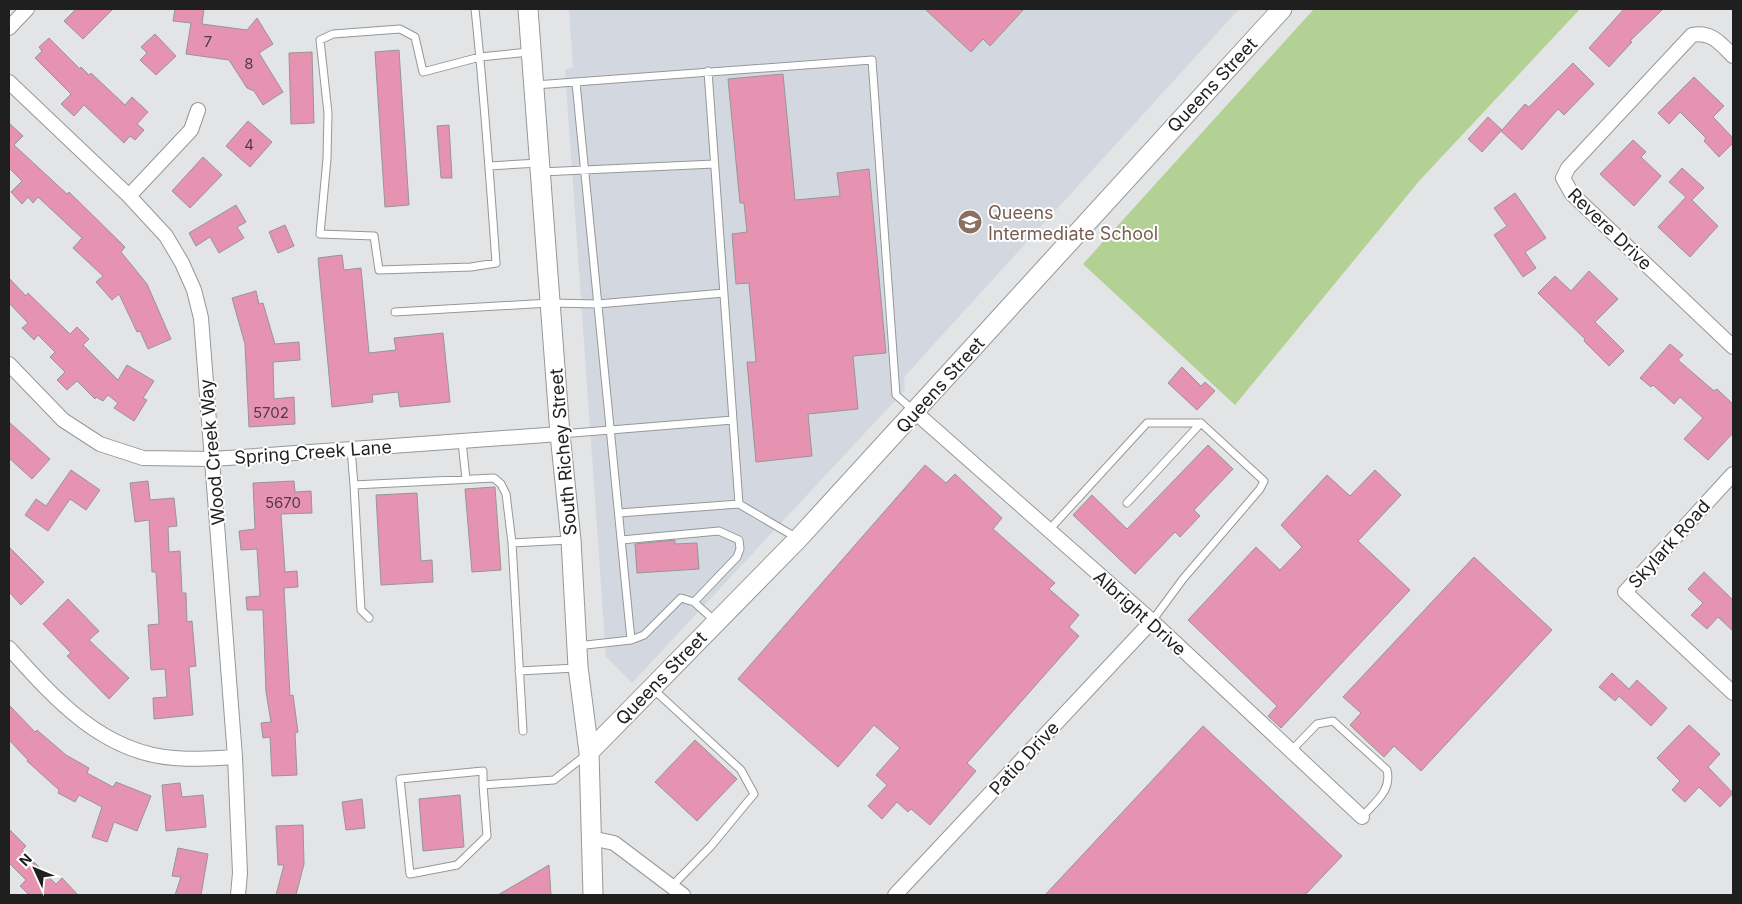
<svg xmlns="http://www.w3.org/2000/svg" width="1742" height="904" viewBox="0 0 1742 904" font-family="Inter,sans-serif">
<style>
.built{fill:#d3d8e0}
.green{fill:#b3d194}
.building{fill:#e693b2;stroke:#979595}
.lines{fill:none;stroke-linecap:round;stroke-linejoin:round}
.lane-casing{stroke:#969798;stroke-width:9}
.street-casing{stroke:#969798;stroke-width:16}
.secondary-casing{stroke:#969798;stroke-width:21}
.lane{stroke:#fff;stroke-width:7}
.street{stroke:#fff;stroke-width:14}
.secondary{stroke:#fff;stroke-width:19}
.labels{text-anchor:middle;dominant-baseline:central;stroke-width:4;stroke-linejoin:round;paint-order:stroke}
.number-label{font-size:15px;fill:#513c44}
.street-label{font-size:18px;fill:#1f1f20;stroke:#fff}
.education-label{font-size:18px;fill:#785e54;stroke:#fff;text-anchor:start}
</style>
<rect width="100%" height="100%" fill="#e3e4e5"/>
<!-- built -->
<path class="built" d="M569,9H1239L904,377L905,390L632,683L606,657L565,70L573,67Z"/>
<!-- green -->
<path class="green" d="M1314,9H1580L1420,180L1235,405L1083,264Z"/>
<!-- building -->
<path class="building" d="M76,9H113L83,39L64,21Z
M175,9H204L202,24L247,30L257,18L273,44L259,53L283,92L263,105L254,91L247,88L229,60L186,54L191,23L173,21Z
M925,9H1024L990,46L983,39L971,52Z
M1624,9H1663L1630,41L1632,42L1609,67L1589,48Z
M155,34L176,56L156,75L140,60L147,53L141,47Z
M49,38L80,69L81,67L89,75L91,73L125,105L132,97L148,112L137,124L144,130L135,140L130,136L124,143L84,105L74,116L61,104L71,94L35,58L42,51L39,47Z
M399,50L409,205L385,207L375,52Z
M312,52L314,123L291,124L289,53Z
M1573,63L1594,84L1564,115L1558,109L1522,150L1501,131L1482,152L1468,139L1488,117L1502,130L1525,104L1529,107Z
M783,74L795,200L840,196L837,173L869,169L886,353L853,356L858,409L808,414L812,456L756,462L747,362H756L749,283L736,284L732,234L747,232L744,203H740L728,79Z
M1694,77L1724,106L1713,117L1733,138V143L1719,157L1704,141L1706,138L1680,112L1669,124L1658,113Z
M248,121L272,142L250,167L226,146Z
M9,123L23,136L14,145L67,194L69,192L125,247L121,252L147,284L171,339L148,349L140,331L137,332L119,294L112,300L96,282L103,276L73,248L82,238L38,197L33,203L28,197L22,204L11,192L22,181L9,168Z
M449,125L452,178H441L437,126Z
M1633,140L1646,152L1641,157L1661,176L1634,206L1600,174Z
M203,157L222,175L190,208L172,191Z
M1682,168L1704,188L1692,200L1718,226L1690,257L1658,227L1686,197L1669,182Z
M1515,193L1546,238L1525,252L1536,268L1523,277L1494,235L1507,226L1494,208Z
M236,205L246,222L237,227L244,238L219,253L210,237L196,246L189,233Z
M285,225L294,246L278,253L269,232Z
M342,255L344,270L361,268L369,353L396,350L394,338L443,333L450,402L400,407L398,392L372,395L373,402L332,407L318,258Z
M1589,271L1618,299L1595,322L1624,351L1609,366L1584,341L1585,339L1538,293L1555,276L1571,291Z
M9,278L26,296L28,293L70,334L77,327L89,339L83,345L118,380L127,365L154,381L143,398L147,400L134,421L114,408L118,403L108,395L103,401L96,397L95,399L77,381L67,390L57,380L65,372L50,357L55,352L38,335L34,340L22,328L28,323L9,303Z
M256,291L259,304L263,303L275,344L299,342L300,360L273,362L274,399L294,397L295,424L249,427L245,344L232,298Z
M1670,344L1683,355L1678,360L1714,391L1717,389L1733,404V433L1708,460L1684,439L1703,418L1680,397L1674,404L1653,385L1651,387L1640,378Z
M1182,367L1201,386L1205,382L1215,391L1197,410L1168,383Z
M9,422L50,459L32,479L9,458Z
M1208,445L1233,469L1194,510L1200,516L1180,537L1175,532L1135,574L1073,515L1092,495L1127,529Z
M925,465L946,483L955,474L1002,518L993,529L1055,583L1049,589L1079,615L1069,627L1079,636L967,763L976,771L930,825L911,809L908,812L897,802L882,819L868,806L887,785L876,775L900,748L874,725L838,767L738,679Z
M71,470L100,490L86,510L70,499L48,531L25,515L36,499L46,506Z
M1375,470L1401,495L1358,541L1410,590L1281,728L1268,716L1277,706L1188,620L1256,547L1280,570L1302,547L1281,525L1327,475L1350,496Z
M148,481L150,500L174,498L177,526L168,527L169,552L180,551L182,593H186L187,622L192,621L196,666L189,667L193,715L154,719L153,698L167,697L165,669L151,670L148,625L159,624L156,572H152L149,520L135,522L130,483Z
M294,481L295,492L311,491L312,513L281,514L285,572L297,571L298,587L284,588L290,696L293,695L298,732L295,733L297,775L272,776L270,737L263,738L261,723L271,722L266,692L263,610H247L246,597L260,596L257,549L241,550L239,531L255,529L253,483Z
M495,487L501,570L472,572L465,489Z
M417,493L421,561L432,560L433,582L381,585L376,495Z
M675,540V544L697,543L699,569L637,573L635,544Z
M9,547L44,582L21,605L9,592Z
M1474,557L1552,630L1421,771L1394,746L1384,757L1371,745L1350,725L1361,713L1343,697Z
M1704,572L1733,600V631L1718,617L1707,629L1691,615L1703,603L1688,589Z
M68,599L99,631L89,640L129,678L109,699L67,656L71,653L43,624Z
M1612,673L1629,689L1637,680L1667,708L1651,726L1619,696L1615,701L1599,687Z
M9,705L35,732L37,730L66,755L89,768L87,773L113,787L116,782L151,796L137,831L114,822L107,842L92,837L102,807L79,795L75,802L58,793L59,790L27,761L28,760L9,740Z
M1689,725L1720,754L1708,767L1733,793L1720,807L1699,787L1685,802L1672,790L1680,781L1657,758Z
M1203,726L1342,856L1305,895H1045Z
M695,740L737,779L697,821L655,782Z
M180,783L182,797L203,795L206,827L166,831L162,785Z
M460,795L464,847L423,851L419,799Z
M362,799L365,828L346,830L342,802Z
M303,825L304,864L296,895H276L284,865H278L276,826Z
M9,829L26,846L22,850L56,884L62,878L78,895H29L20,886L26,880L9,863Z
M178,848L208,854L201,895H175L181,877L172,876Z
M549,865L551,895H498Z"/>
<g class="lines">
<defs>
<path id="lane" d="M475,9C484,93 490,178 496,263L471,267L379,270L374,236L320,234L327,159L328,113L320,40L333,34L400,29L415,37L423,72L480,57L529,52
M708,71L739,504L797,538
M576,83L631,640
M535,85L872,60L896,395L913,410
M489,166L539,163
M541,172L714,164
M395,312L550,303L598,304L724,293
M561,434L733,420
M462,442L466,479
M351,449L354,485
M1127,503L1201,423
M619,513L739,504
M1048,531L1147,423H1201L1264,481L1260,489L1183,579L1152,621
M621,540L719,531L739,540L740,549L737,557L694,602
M512,543L569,540
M369,618L361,610L354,485L494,478L501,484L506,494L512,543L523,731
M577,646L631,640L644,635L681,598L694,602L716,622
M519,671L576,668
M653,689L741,770L754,794L711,846L672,886
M1291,751L1317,724L1333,721L1387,770C1392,791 1375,802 1362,817
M483,785V771L400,779L410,874L457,865L487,836L483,785L554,780L586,755"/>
<path id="street" d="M9,28L27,9
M1733,56C1720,43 1711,31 1692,35L1568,168L1563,178L1572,194L1733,347
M9,82L129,196L166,236L182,263L194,290L201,318L235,757L240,873L238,895
M129,196L191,130L198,110
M9,364L63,420L100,444L143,458L213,459L560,434
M915,412L1152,621L1362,817
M1733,474L1625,592L1733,693
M9,648C53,697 102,753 174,758C194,760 215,758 235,757
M591,838L614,843L683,895
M895,895L1152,621"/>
<path id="secondary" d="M528,9L560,434L571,540L578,667L589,752L593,895
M589,752L798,539L1282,9"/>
</defs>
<!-- lane casing -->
<use href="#lane" class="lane-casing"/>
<!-- street casing -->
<use href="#street" class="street-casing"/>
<!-- secondary casing -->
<use href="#secondary" class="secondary-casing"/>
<!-- lane -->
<use href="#lane" class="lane"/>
<!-- street -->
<use href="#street" class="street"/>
<!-- secondary -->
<use href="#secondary" class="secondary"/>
</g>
<!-- icons -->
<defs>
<symbol id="school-disc" viewBox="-11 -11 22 22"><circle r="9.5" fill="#8d6e63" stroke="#fff"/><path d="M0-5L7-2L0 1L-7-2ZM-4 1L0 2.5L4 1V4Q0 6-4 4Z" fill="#fff"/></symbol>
</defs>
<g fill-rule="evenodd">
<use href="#school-disc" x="956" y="208" width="28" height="28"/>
</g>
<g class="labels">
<!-- number labels -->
<g class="number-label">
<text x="208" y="41">7</text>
<text x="249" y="63">8</text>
<text x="249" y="144">4</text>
<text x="271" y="412">5702</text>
<text x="283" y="502">5670</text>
</g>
<!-- street labels -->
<g class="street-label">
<text transform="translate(1212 85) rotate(-47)">Queens Street</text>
<text transform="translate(1610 229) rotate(44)">Revere Drive</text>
<text transform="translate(940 385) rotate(-48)">Queens Street</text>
<text transform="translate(212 452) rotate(-95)">Wood Creek Way</text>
<text transform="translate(313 452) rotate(-4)">Spring Creek Lane</text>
<text transform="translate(563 452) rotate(-95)">South Richey Street</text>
<text transform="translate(1669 544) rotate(-48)">Skylark Road</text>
<text transform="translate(1140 613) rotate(42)">Albright Drive</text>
<text transform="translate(661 678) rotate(-46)">Queens Street</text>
<text transform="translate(1024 758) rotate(-47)">Patio Drive</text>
</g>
<!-- education labels -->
<g class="education-label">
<text x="988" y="212">Queens<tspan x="988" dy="21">Intermediate School</tspan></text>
</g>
</g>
<!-- border -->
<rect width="1742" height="904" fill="none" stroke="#1f1f20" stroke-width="20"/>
<!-- north arrow -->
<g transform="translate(35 869) rotate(314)" stroke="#ffffff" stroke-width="4" paint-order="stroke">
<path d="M0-4L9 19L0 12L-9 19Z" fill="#1f1f20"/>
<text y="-8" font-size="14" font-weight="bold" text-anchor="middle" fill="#1f1f20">N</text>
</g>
</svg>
